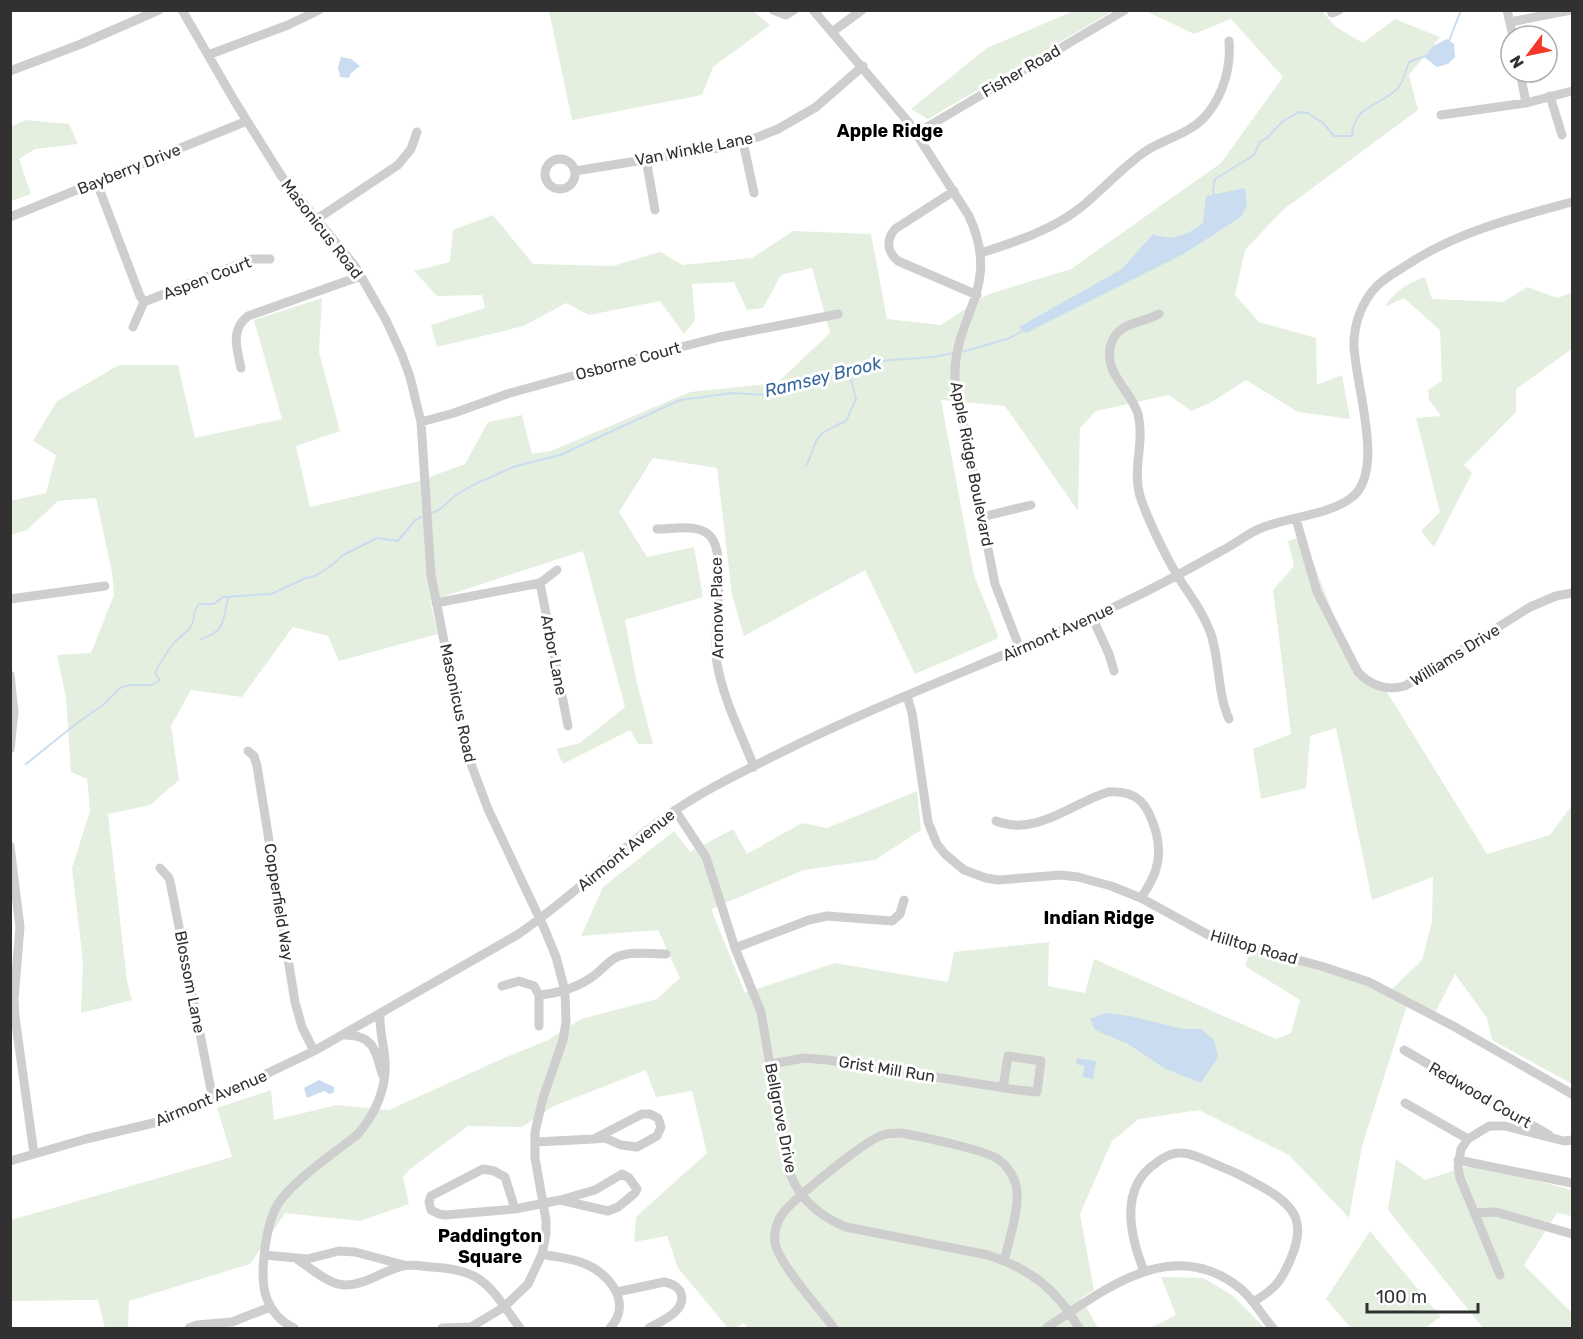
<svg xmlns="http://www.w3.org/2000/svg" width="1583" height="1339" viewBox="0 0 1583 1339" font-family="Rubik,sans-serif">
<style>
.green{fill:#e5efdf}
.water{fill:#cadcf0}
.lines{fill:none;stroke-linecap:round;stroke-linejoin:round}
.stream{stroke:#cadcf0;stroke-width:2}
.minor{stroke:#cecece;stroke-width:9}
.labels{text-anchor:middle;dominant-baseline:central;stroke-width:6;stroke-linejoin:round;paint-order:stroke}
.street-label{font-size:16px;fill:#313131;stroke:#fff}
.neighbourhood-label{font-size:18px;font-weight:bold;fill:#000;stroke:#fff}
.water-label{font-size:18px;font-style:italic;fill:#37669c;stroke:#fff}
</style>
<rect width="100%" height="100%" fill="#fff"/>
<!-- green -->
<path class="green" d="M1076,10L1113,11L928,119L911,109L987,48Z
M549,11H753L770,25L713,67L702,95L572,120Z
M1146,11H1322L1336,27L1363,43L1395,19L1440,37L1409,75L1418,110L1284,209L1245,250L1235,295L1259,322L1316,338L1317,385L1342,375L1350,419L1298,412L1246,380L1210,403L1191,411L1169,395L1096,411L1080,428L1078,511L1005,406L941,400L974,575L998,635L997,639L915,674L865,570L744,636L732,595L717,468L653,458L619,512L647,557L694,547L703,597L625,620L636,679L653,744H638L630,730L563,764L556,749L580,743L625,707L583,551L430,601L438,634L339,661L328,636L293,627L242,697L191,690L171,726L179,780L150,805L108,814L127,981L132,1000L81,1013L83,962L72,868L90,811L87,779L71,772L66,698L57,655L91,653L114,595L112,572L96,498L58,501L27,530L11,535L10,501L46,493L56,455L33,441L57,401L119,365H178L195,438L282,419L254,320L322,298L319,352L340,431L296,446L310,507L416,482L465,464L488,422L522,415L532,454L551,451L690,392L777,383L830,333L812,268L781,275L763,308L747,310L734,282L692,284L695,320L684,334L660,301L589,315L566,303L524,326L437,347L431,325L485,308L482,295L437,296L414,271L450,262L453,230L493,215L533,264L613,266L660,252L683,265L752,258L793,231L871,234L887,319L941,325L986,295L1071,269L1221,163L1283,77L1231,19L1194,34Z
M25,120L69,124L78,144L35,149L19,159L31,194L11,201V127Z
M1425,277L1432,299L1503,302L1527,287L1558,298L1572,292V349L1516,389V412L1464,465L1472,473L1434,547L1421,531L1440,512L1416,418L1441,416L1429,400L1428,390L1442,381L1440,330L1404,298L1385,307C1394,291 1408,283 1425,277Z
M1303,536L1354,667L1387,692L1487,854L1550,835L1572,805V1084L1492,1040L1487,1018L1455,974L1435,1013L1408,1002L1362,1146L1349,1218L1289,1155L1199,1110L1139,1119L1112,1141L1080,1214L1094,1290L1081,1298L1098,1328H748L744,1323L735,1328H728L678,1268L667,1236L634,1242L636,1217L707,1153L692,1091L656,1097L646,1070L554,1106L522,1127L468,1126L410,1169L403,1177L409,1204L360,1221L285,1213L250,1264L129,1301L128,1328H105L98,1300L11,1301V1220L232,1157L217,1108L271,1090L274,1120L337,1105L389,1110L506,1057L548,1040L581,1019L657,999L680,978L658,930L581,936L603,887L674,831L690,852L733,829L747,854L802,823L827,828L917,791L921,830L875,860L804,870L711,909L745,993L835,963L948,982L954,952L1049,942L1048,986L1085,993L1094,959L1276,1039L1291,1033L1300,1000L1245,966L1251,948L1389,992L1422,960L1432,922L1433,877L1372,900L1336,728L1310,736L1306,788L1261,799L1253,749L1291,734L1273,590L1294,566L1288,541Z
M1396,1159L1425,1180L1474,1164L1572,1190V1216L1557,1213L1524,1265L1572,1313V1328H1483L1388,1210Z
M1370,1231L1441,1317L1425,1328H1351L1326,1299Z
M1161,1277L1203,1278L1232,1295L1265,1328H1150L1176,1315Z"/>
<!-- water -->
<path class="water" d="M1447,39L1454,44L1455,57L1448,64L1437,67L1424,57L1433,46Z
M341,57L351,59L360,66L351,73L349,78L340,77L338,67Z
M1245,188L1247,205L1241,217L1185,253L1026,333L1019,327L1122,269L1153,234C1172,242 1188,235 1203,223L1206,196Z
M1106,1013L1129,1016L1183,1029H1201L1214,1040L1218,1057L1201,1083L1164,1068L1128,1044L1095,1030L1090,1019Z
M1077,1058L1096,1061L1093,1079L1082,1077L1085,1066L1076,1064Z
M319,1080L334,1087V1092L330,1094L324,1091L307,1098L304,1088Z"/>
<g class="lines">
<!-- stream -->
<path class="stream" d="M1449,41L1461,10
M1214,197L1213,189L1215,179L1254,155L1260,142L1268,137L1283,121L1299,112L1308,113L1323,123L1334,136H1352C1353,105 1380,107 1398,88C1403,82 1406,70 1409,62L1425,56
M962,352L1010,338L1024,330
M806,466C821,433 811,437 846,421L856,399L849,372
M429,514L439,510L456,495L473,485L513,467L560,455L680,400L733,393L767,395L793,385L843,374L856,366L870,363L891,360L933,357L954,353
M201,639C227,630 222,621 228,598
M26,764L77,723L103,705L120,688L129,685H152L160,680L155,673C157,668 172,643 177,640C182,635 187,633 191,626C196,618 191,614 199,604H214L223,597L271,594L306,578L315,576L332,565L343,555L377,538L398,541L415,520L424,516"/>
<!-- minor -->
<path class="minor" d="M182,10L234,100L282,177L355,266L386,320L402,355L410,377L421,422L431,575L465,748L488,809L545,930L556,957L565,991L566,1022L563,1040L543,1098L535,1132V1158L546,1220V1234L542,1254L528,1284L504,1307L471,1327L442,1328
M773,10L786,15L794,10
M813,10L910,124L969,216C1003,290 952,315 955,381L995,584L1020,649
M1331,10L1332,13L1339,10
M1507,10L1513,36
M1510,22L1571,10
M832,32L862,10
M208,55L288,25L319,10
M10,71L81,44L159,10
M1520,72L1526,103L1572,91
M1550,96L1562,135
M1441,115L1526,103
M917,133L1125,10
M743,142L754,193
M646,159L655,210
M545 174a15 15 0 1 1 30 0a15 15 0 1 1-30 0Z
M575,171L724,147L758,137L778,129L816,107L863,66
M97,183L140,296L144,302L133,327
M954,191L895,229C886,240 887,252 898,261L977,295
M10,217L247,121
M317,219L398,165L411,149L417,132
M981,253C1015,242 1052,230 1080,208C1103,190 1122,167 1146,151C1166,138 1193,133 1208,113C1224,93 1231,66 1229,41
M144,302L252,259H270
M1159,314C1141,324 1119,321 1111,344C1102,372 1131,390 1138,414C1145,442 1132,469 1140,496C1147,518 1165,555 1177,575C1190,596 1202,610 1211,634C1220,662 1217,692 1229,719
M241,368C237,349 230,330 248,316L361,276
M421,422L454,413L510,393L623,362L720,337L838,314
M982,517L1031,505
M1296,519L1317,592L1358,672C1371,686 1386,691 1405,686L1530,607L1556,596L1572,593
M657,529C674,529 703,522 713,540C727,564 712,631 717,663C723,699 741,733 754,767
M540,583L568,726
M10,599L105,586
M436,603L540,583L557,570
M1092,617L1109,654L1114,671
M10,675L14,712L10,749
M907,696L912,713L928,822L937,844L945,854L964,870L986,878L998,880L1061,875L1078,877L1111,886L1141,898L1214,938L1321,966L1369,982L1455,1027L1572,1094
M248,751L254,756L257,766L295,1002L302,1027L314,1051
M675,810L706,857L735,948L761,1012L787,1165C796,1196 816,1215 846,1227L988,1255C1031,1269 1056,1289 1079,1328
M996,821C1036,837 1072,803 1108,792C1139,790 1148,805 1156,832C1159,844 1160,857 1156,869C1153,880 1147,889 1141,898
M10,846L20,927L14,999L15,1017L34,1154
M160,868L169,878L171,886L213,1100
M735,948L809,920L827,916L892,921L900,914L904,900
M502,986L519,981L534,986L539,995V1026
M539,995C560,993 580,987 596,974C604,968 609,960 619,956C633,951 650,954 666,954
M345,1035C373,1035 376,1050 382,1074
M1404,1050L1549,1135
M771,1064L804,1058L828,1060L1018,1090L1037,1092L1041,1061L1008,1056L1003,1088
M1405,1103L1468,1139
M642,1114H650L658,1118L661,1127L657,1136L637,1147L621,1145L605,1138L594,1139Z
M535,1142L594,1139
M1458,1160L1572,1183
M10,1161L86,1139L162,1121L187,1112L314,1051L517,935C569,900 613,855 664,818C700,792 740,773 780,753C890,698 1006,657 1118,605C1154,589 1189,569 1223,550C1235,544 1247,534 1259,529C1285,517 1327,516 1351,498C1387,472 1354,382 1354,344C1354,323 1362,302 1376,287C1386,276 1398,271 1410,263C1459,231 1517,217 1572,202
M483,1169L494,1171L505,1177L515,1209L445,1215L439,1214L431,1210L429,1202L431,1196Z
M622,1174L629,1178L637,1189L635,1193L618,1207L608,1211L560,1200L595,1190Z
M515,1209L560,1200
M1475,1213L1496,1212L1572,1234
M542,1254C555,1257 570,1258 583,1263C610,1273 633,1304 610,1328
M265,1255L307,1259L339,1251L355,1252L404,1265
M298,1260C311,1268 329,1285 346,1285C366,1285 384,1270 403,1266C411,1264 422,1266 431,1267C485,1269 490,1288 520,1328
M1144,1271C1130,1236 1119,1188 1156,1163C1162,1158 1173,1152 1181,1153C1194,1153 1211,1163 1224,1168C1238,1173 1251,1181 1264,1188C1296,1206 1306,1223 1291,1258C1281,1282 1275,1289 1253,1302
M1500,1275L1460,1178L1458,1167L1461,1149L1468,1139L1489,1126H1505L1564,1141L1572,1140
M617,1292L664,1282C671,1283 676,1285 680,1291C689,1310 662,1321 649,1328
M189,1328L197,1325L232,1322L270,1307
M294,1328C281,1322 272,1312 267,1299C258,1276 266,1220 280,1201C296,1179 335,1152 357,1135C375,1115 387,1088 385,1061C384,1044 379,1030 380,1013
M834,1328C820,1309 779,1264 775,1243C774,1234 776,1224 781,1216C789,1202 867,1139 883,1135C889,1133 895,1133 901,1133C919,1136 985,1150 998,1159C1006,1165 1013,1174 1016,1185C1021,1205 1009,1240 1004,1261
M1046,1328C1105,1290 1173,1233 1241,1289C1254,1300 1262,1316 1273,1328"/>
</g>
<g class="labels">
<!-- street labels -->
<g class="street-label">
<text transform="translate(1021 71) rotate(-30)">Fisher Road</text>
<text transform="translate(694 149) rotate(-11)">Van Winkle Lane</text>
<text transform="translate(129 169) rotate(-22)">Bayberry Drive</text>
<text transform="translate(322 229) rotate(52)">Masonicus Road</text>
<text transform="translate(207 278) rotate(-21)">Aspen Court</text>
<text transform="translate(628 361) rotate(-15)">Osborne Court</text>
<text transform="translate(972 464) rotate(79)">Apple Ridge Boulevard</text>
<text transform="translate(717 608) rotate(-91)">Aronow Place</text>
<text transform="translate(1058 632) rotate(-24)">Airmont Avenue</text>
<text transform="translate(554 655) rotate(79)">Arbor Lane</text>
<text transform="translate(1455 655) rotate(-32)">Williams Drive</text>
<text transform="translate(458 703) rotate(78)">Masonicus Road</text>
<text transform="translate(626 850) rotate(-39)">Airmont Avenue</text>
<text transform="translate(279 902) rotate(81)">Copperfield Way</text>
<text transform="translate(1254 947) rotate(16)">Hilltop Road</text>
<text transform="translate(190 982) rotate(79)">Blossom Lane</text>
<text transform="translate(887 1069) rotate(9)">Grist Mill Run</text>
<text transform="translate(1480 1095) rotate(30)">Redwood Court</text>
<text transform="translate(211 1098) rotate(-23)">Airmont Avenue</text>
<text transform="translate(781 1118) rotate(79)">Bellgrove Drive</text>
</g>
<!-- neighbourhood labels -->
<g class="neighbourhood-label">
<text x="890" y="131">Apple Ridge</text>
<text x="1099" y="918">Indian Ridge</text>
<text x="490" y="1236">Paddington<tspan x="490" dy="21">Square</tspan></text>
</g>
<!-- water labels -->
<g class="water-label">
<text transform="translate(823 377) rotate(-14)">Ramsey Brook</text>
</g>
</g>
<!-- border -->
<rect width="1583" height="1339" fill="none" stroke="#313131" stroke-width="24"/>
<!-- north arrow -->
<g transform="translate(1529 54) rotate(238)"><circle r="28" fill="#ffffff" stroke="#adadad" stroke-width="1.5"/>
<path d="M0-4.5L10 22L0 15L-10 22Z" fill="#f43728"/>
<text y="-9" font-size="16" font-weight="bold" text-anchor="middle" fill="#313131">N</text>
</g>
<!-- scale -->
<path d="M1367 1303v9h111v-9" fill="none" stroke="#313131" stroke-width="3"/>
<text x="1376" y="1303" font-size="18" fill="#313131" stroke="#ffffff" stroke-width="4.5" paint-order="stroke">100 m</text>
</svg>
